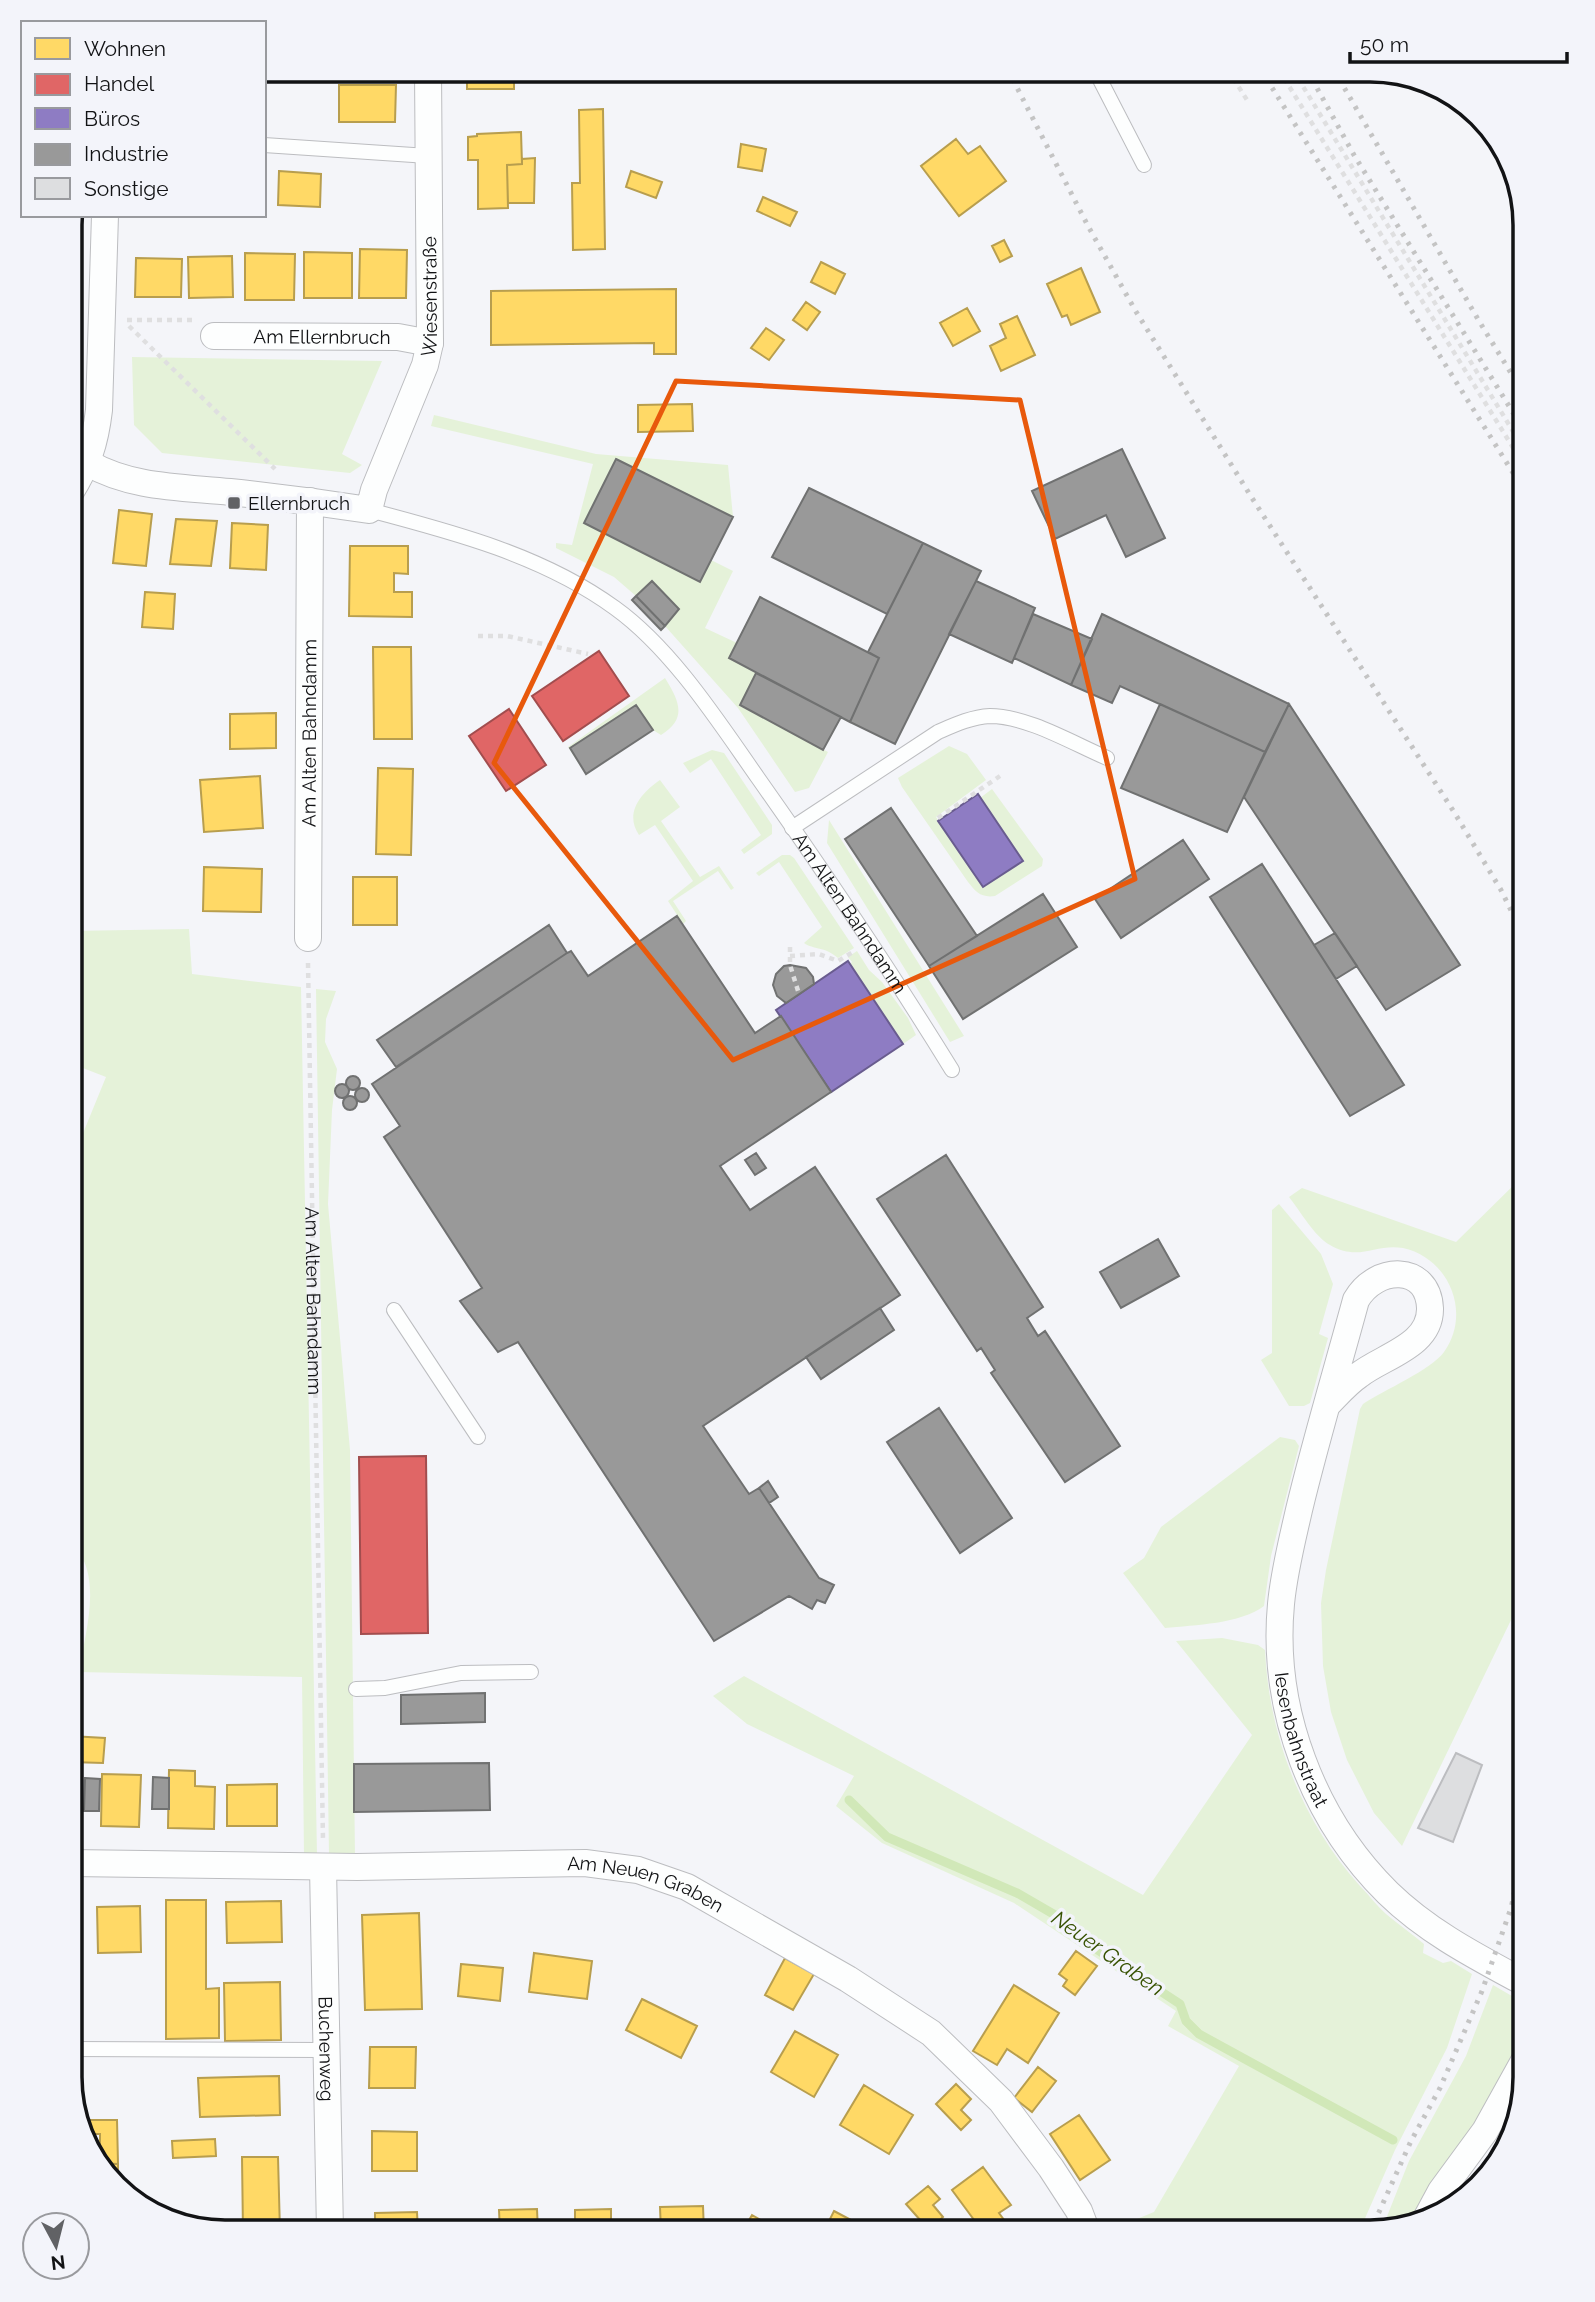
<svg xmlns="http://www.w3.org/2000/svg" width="1595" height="2302" viewBox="0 0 1595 2302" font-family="Raleway,sans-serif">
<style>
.green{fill:#e5f2d9}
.homes{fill:#ffd966;stroke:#b89e4e;stroke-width:2}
.shops{fill:#e06666;stroke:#a24d4e;stroke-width:2}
.offices{fill:#8e7cc3;stroke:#695c8f;stroke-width:2}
.industry{fill:#999;stroke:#707171;stroke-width:2}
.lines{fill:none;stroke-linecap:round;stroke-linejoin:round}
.stream{stroke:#d1e8b8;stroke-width:9}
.building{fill:#dddee0;stroke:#bcbdc0;stroke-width:2}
.service-casing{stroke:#bcbdc0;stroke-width:16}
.minor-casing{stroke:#bcbdc0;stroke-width:28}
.path{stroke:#dfdfe0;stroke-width:4.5;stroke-dasharray:5 5;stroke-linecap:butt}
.service{stroke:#fdfefe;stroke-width:14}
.minor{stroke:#fdfefe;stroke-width:26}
.rail{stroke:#c4c4c4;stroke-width:5;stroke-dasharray:3.5 7;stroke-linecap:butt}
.marked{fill:none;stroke:#e8590c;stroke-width:5;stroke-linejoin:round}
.poi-dot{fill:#616265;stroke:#f3f4fa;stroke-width:2.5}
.labels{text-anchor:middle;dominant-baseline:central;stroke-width:7;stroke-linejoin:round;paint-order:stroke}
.street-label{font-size:19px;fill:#121315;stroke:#f3f4fa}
.poi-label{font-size:19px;fill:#121315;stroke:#f3f4fa;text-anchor:start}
.water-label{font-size:21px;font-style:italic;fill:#375202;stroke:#f3f4fa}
.rim{fill:none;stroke:#121315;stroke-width:3.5}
</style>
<rect width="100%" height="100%" fill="#f4f5f9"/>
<!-- green -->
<path class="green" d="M132,357L382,361L342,454L362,465L350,473L162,453L134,425Z
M434,415L596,454L728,465L733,517L616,459L584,523L700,582L711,560L733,571L705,628L737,643L729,658L756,673L740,706L828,752L809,788L795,792L738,708L665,626L679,609L652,581L636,596L614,577L556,548V543L572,545L593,464L431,426Z
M665,678C679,701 688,718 661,735L653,730L636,705L570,748L591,783L568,747Z
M949,746L967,754L986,780L936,817L983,887L1023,861L980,798L992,789L1043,859L1042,866L995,896C981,898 976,892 968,882L902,787L898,778Z
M712,750L724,753L772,825V834L744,854L741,850L761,835L711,759L690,773L683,763Z
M660,780L680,807L661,821L700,877L719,866L734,888L731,890L718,871L673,901L686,921L683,924L668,901L693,881L655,825L639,835C624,813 641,793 660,780Z
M829,820L964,1036L950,1042L827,843Z
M782,855H790L794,858L854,948L838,958C824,946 814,950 804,943L822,927L779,862L759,876L756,873Z
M189,929L192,974L301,987L317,1855H304L302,1677L79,1672C85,1631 105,1574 70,1541V1165L106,1077L70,1063V931Z
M857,951L869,970L882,982L908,1018L916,1035L903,1044L850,964L852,962L848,957Z
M316,989L336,991L326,1019L325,1042L337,1069L332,1110L328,1204L350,1450L355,1856L329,1855Z
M1525,1174V1591L1402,1846L1374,1813L1347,1760L1331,1712L1323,1666L1321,1603L1326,1570L1360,1409L1363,1404C1384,1390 1431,1370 1444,1352C1472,1313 1449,1258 1403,1248C1376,1243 1359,1262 1330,1245C1314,1236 1301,1212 1289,1197L1302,1188L1456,1242Z
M1279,1204L1321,1254L1333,1284L1319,1334L1328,1338L1310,1403L1304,1406H1289L1261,1360L1272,1353V1210Z
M1280,1437L1295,1440L1299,1446L1271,1556L1264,1606C1240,1624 1195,1625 1165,1628L1123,1573L1144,1558L1161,1527Z
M1222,1638L1258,1645L1265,1650C1269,1737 1302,1821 1360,1886C1369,1895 1377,1906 1386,1914C1398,1924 1412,1934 1424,1944L1423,1953L1443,1963L1451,1961L1472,1974L1447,2048L1395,2150L1359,2232H1105L1154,2212L1239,2066L1168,2026L1176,2011L1014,1903L882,1843L836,1806L854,1776L747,1724L713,1696L744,1676L1143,1895L1252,1735L1176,1641Z
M1493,1985L1517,1999L1525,2011V2040L1476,2124L1432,2185L1413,2220L1382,2229L1409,2161L1466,2056Z"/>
<!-- homes -->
<path class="homes" d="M467,70H514V89H467Z
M339,85H396L395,122H339Z
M603,109L605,249L573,250L572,183H580L579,110Z
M521,132L522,164L507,165L508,208L478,209V160H468V137L477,136V134Z
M956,139L968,154L980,146L1006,181L959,216L921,166Z
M741,144L766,149L762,171L738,167Z
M535,158L534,203H508L507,165L522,164V159Z
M279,171L321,174L320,207L278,205Z
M631,171L662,182L656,198L626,187Z
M763,197L797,212L790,226L757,211Z
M70,215H81L79,261H70Z
M1004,240L1012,256L1000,262L992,246Z
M360,249L407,250L406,298H359Z
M304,252L352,253V298H304Z
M245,253L295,254L294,300H245Z
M232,256L233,297L189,298L188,257Z
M136,258L182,259L181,297H135Z
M821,262L845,274L835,294L811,282Z
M1081,268L1100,312L1071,325L1067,315L1062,317L1047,284Z
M676,289V354H654V343L491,345V291Z
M806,302L820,312L807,330L793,320Z
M967,308L980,331L953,346L940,323Z
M1017,316L1035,355L1001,371L990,346L1006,338L1000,324Z
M766,328L784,340L769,360L751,348Z
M692,404L693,431L638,432V405Z
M119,510L152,514L146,566L113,563Z
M176,519L217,521L211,566L170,564Z
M232,523L268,525L266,570L230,568Z
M350,546H408V574L394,573V592H412V617L349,616Z
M145,592L175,594L173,629L142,627Z
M373,647H411L412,739H374Z
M276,713V748L230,749V714Z
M378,768L413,769L411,855L376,854Z
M260,776L263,828L204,832L200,780Z
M204,867L262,869L261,912L203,911Z
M353,877H397V925H353Z
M70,1736L105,1738L103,1763L70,1762Z
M169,1770L195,1771V1786L215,1787L214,1829L168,1828Z
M102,1774L141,1775L139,1827L101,1826Z
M277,1784V1826H227V1785Z
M166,1900H206V1989L219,1988V2038L166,2039Z
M80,1901L82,1955H70V1902Z
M281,1901L282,1942L227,1943L226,1902Z
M140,1906L141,1952L98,1953L97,1907Z
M419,1913L422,2009L365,2010L362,1915Z
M1076,1951L1097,1966L1075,1995L1063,1986L1067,1980L1059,1974Z
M534,1953L592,1961L587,1999L529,1992Z
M785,1958L814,1974L793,2010L765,1995Z
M461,1964L503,1968L500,2001L458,1996Z
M280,1982L281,2040L225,2041L224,1983Z
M1014,1985L1059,2013L1028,2063L1007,2049L997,2065L973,2051Z
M642,1999L697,2026L681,2058L626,2030Z
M795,2031L838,2055L814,2097L771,2072Z
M370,2047H416L415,2088H369Z
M1038,2067L1056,2081L1032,2112L1014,2098Z
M279,2076L280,2115L200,2117L198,2078Z
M956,2084L971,2099L961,2110L971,2120L961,2130L936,2104Z
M864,2085L913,2115L889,2154L840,2125Z
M1079,2115L1110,2160L1080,2180L1050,2134Z
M83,2120H117L118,2164L100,2163V2134H85Z
M372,2131L417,2132V2171H372Z
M215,2139L216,2156L173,2158L172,2141Z
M242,2157H278L280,2232H243Z
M101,2164H118V2181Z
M983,2167L1011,2205L999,2213L1010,2228L1005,2232H983L952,2190Z
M928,2186L940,2199L933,2205L943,2217L929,2230L906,2204Z
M703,2206L704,2232H661L660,2207Z
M537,2209L538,2232H500L499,2210Z
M611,2209V2232H575V2210Z
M834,2211L868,2229L867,2232H829L825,2229Z
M417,2212L418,2232H375V2213Z
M752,2215L782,2232H742Z"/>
<!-- shops -->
<path class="shops" d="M599,651L629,696L563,741L532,696Z
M509,709L546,765L506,791L469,736Z
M426,1456L428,1633L361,1634L359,1457Z"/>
<!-- offices -->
<path class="offices" d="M978,794L1023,861L983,887L938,821Z
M848,961L903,1044L831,1092L776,1010Z"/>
<!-- industry -->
<path class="industry" d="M1122,449L1165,538L1126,557L1106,515L1055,539L1032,491Z
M616,459L733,517L700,582L584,523Z
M809,488L923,543L887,614L772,557Z
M923,543L981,571L895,744L850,722L879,658L868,652Z
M652,581L679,609L665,626L636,596Z
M976,581L1035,608L1012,663L949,634Z
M636,596L665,626L661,630L632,600Z
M760,597L879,658L850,722L729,658Z
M1033,614L1092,639L1071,685L1014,658Z
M1102,614L1289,704L1265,752L1120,686L1112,703L1071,685Z
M756,673L841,717L823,750L740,705Z
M1160,704L1265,752L1227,832L1121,788Z
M1289,704L1460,965L1386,1010L1244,797Z
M636,705L653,730L586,774L570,748Z
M891,808L977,936L929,966L845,839Z
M1183,840L1209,879L1121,938L1095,899Z
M1262,864L1404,1085L1350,1116L1210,897Z
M1043,894L1077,947L963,1019L929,966Z
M677,916L755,1033L781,1016L831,1092L720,1166L750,1210L815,1167L900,1295L703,1426L749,1494L759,1488L819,1578L834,1585L825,1603L817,1600L812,1609L789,1596L714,1641L518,1342L498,1352L460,1301L482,1288L384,1137L400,1126L372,1084L567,953L571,951L588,976Z
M549,925L567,953L396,1067L377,1040Z
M1335,933L1357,966L1336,979L1314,945Z
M790,965L806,968L813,977L814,984L786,1003L777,996L773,985L776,974L784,966Z
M346 1083a7 7 0 1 1 14 0a7 7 0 1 1-14 0Z
M335 1091a7 7 0 1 1 14 0a7 7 0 1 1-14 0Z
M355 1095a7 7 0 1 1 14 0a7 7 0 1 1-14 0Z
M343 1103a7 7 0 1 1 14 0a7 7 0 1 1-14 0Z
M756,1153L766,1168L755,1175L745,1160Z
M946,1155L1043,1307L1027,1318L1038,1336L1045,1331L1120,1446L1065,1482L991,1373L995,1370L981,1348L977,1351L877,1199Z
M1158,1239L1179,1276L1121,1308L1100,1272Z
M880,1308L894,1330L821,1379L806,1357Z
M939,1408L1012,1518L960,1553L887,1442Z
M768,1481L778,1497L769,1503L759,1488Z
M485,1693V1722L401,1724V1695Z
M489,1763L490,1810L354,1812V1764Z
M153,1777L169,1778V1809H152Z
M85,1778L100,1779L99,1811H84Z"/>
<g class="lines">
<!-- stream -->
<path class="stream" d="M849,1800L887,1837L1017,1893L1074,1926L1087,1943L1180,2004L1186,2021L1199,2034L1393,2140"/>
</g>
<!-- building -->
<path class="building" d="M1456,1753L1482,1765L1453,1842L1418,1828Z"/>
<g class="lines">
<defs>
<g id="service">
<path d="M1095,70L1144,165"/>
<path d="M264,145L428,156"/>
<path id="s2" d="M369,510C453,532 544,556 615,608C672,649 718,721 758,778C825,873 891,971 952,1070"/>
<path d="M792,828L938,732C954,725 971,717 990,716C1027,716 1072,743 1107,758"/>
<path d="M394,1310L478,1437"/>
<path d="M356,1689L385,1688L461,1673L531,1672"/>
<path d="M70,2049L326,2050"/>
</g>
<g id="minor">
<path id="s3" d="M214,336L398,337L430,343"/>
<path id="s4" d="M88,463C131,488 181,487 230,492C277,497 323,503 369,510L374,490L425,365L430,343L428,70"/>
<path d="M70,493C88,464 95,444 99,410L105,215"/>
<path id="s5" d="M308,938L310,501"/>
<path id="s6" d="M1327,1405C1337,1395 1347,1383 1359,1375C1383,1356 1431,1346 1430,1308C1428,1264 1376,1265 1356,1300C1337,1370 1316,1439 1299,1510C1292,1541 1284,1572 1281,1604C1271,1709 1313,1819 1388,1893C1428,1932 1477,1957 1525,1983"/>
<path id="s7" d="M70,1863L357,1867L585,1863L638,1870L687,1887L848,1979L931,2033L1001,2101L1051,2168L1079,2211L1087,2232"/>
<path id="s8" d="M323,1867L330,2232"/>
<path d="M1427,2217L1441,2191L1485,2131L1525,2059"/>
</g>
</defs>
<!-- service casing -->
<use href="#service" class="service-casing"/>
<!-- minor casing -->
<use href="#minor" class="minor-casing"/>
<!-- path -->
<g class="path">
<path d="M1228,70L1247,100"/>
<path d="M1279,70L1525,467"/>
<path d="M1293,70L1525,451"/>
<path d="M127,320H192"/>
<path d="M129,326L275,469"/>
<path d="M478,636H507L588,654"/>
<path d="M938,818L1000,776"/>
<path d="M790,947V965L799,994"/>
<path d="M790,956L819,954L838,961L853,952"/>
<path id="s1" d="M308,963L323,1840"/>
</g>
<!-- service -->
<use href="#service" class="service"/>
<!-- minor -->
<use href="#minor" class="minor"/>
<!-- rail -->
<path class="rail" d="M1008,70L1088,226L1135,310L1252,498L1454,812L1501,890L1525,939
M1261,70L1525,492
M1307,70L1354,155L1525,432
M1334,70L1479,321L1525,396
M1370,2232L1411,2141L1440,2088L1482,1991L1511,1908L1525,1844"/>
</g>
<!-- marked area -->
<path class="marked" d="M676,381L1020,400L1135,879L733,1060L494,763Z"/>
<!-- markers -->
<rect class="poi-dot" x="227" y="496" width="14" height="14" rx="3.5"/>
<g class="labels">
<!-- street labels -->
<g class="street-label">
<text stroke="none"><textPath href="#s4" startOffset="511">Wiesenstraße</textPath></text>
<text stroke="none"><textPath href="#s3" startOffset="108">Am Ellernbruch</textPath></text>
<text stroke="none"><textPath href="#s5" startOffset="205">Am Alten Bahndamm</textPath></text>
<text stroke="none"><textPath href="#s2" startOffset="653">Am Alten Bahndamm</textPath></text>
<text stroke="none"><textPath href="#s1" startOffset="338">Am Alten Bahndamm</textPath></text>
<text stroke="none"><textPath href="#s6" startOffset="702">Iesenbahnstraat</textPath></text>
<text stroke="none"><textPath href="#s7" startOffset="579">Am Neuen Graben</textPath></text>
<text stroke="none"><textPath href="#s8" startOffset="182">Buchenweg</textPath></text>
</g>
<!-- poi labels -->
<g class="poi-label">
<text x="248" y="503">Ellernbruch</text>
</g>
<!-- water labels -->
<g class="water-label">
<text transform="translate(1108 1953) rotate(35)">Neuer Graben</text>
</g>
</g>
<!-- crop -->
<path d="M0 0H1595V2302H0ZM225 82H1370A143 143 0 0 1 1513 225V2077A143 143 0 0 1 1370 2220H225A143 143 0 0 1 82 2077V225A143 143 0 0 1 225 82Z" fill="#f3f4fa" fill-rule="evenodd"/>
<path class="rim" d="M225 82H1370A143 143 0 0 1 1513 225V2077A143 143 0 0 1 1370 2220H225A143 143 0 0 1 82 2077V225A143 143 0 0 1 225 82Z"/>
<!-- legend -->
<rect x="21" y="21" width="245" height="196" fill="#f3f4fa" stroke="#999a9e" stroke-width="2"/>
<rect x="35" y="38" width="35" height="21" fill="#ffd966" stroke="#999a9e" stroke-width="2"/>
<text x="84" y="56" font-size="21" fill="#121315">Wohnen</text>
<rect x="35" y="74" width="35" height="21" fill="#e06666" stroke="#999a9e" stroke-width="2"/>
<text x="84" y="91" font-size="21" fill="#121315">Handel</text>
<rect x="35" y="108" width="35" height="21" fill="#8e7cc3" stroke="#999a9e" stroke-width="2"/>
<text x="84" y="126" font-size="21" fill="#121315">Büros</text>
<rect x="35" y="144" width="35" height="21" fill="#999999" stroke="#999a9e" stroke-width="2"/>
<text x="84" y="161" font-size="21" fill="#121315">Industrie</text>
<rect x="35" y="178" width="35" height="21" fill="#dddee0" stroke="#999a9e" stroke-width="2"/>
<text x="84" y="196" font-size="21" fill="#121315">Sonstige</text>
<!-- north arrow -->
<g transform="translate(56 2246) rotate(173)"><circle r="33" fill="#f3f4fa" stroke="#999a9e" stroke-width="2"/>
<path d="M0-5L12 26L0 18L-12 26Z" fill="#616265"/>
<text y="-10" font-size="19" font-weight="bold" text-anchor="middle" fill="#121315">N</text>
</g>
<!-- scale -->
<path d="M1350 52v10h217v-10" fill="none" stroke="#121315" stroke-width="3.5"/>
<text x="1360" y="52" font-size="21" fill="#121315" stroke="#f3f4fa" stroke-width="5" paint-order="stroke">50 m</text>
</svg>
